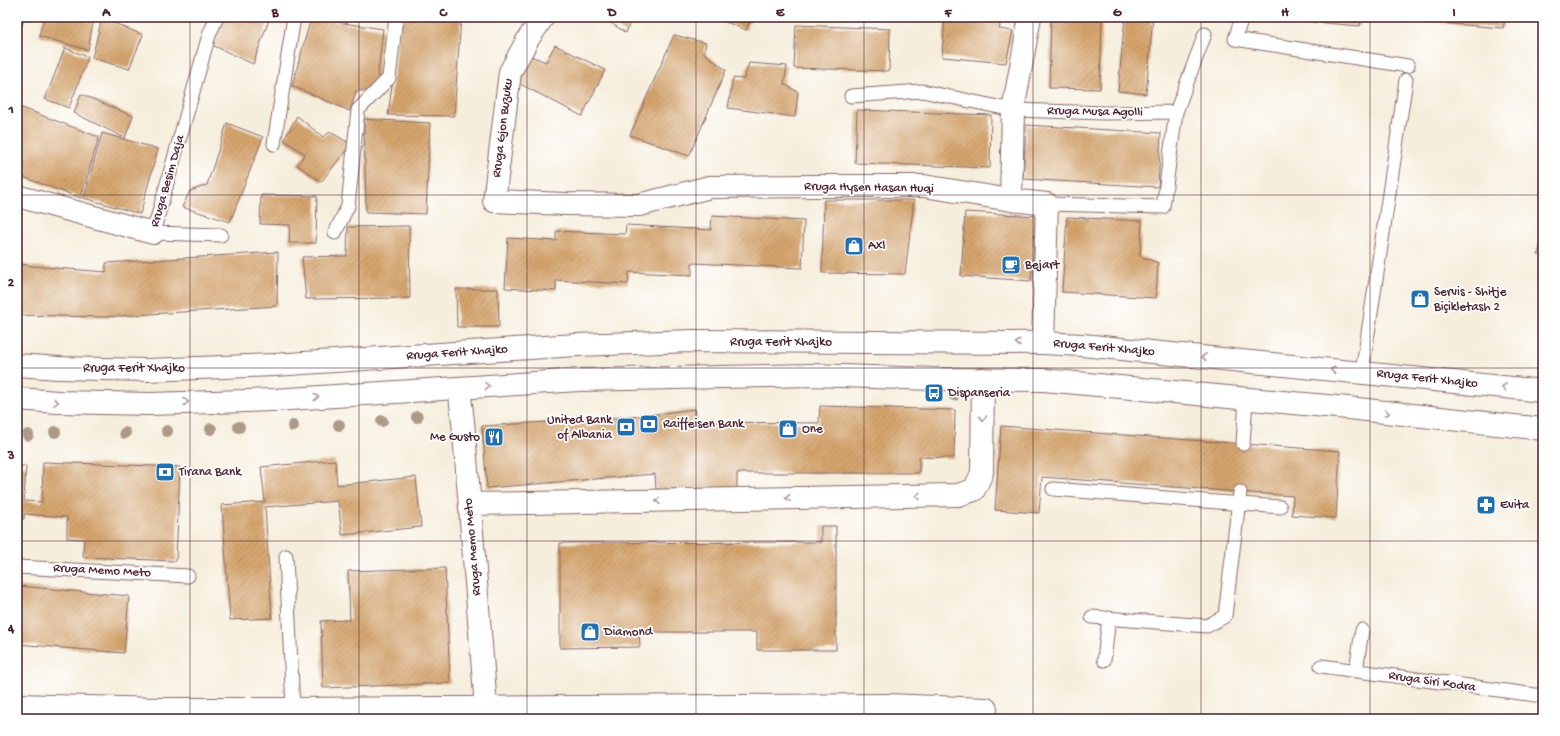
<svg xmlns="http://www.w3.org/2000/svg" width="1560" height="736" viewBox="0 0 1560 736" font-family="'Gochi Hand',sans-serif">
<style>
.building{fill:url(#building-hatch)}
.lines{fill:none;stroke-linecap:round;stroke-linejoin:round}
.lane-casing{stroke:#866769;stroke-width:15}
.street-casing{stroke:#866769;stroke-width:24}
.primary-casing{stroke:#866769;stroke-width:24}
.lane{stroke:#fff;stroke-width:13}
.street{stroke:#fff;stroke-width:22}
.primary{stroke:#fff;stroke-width:22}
.tree{fill:#ac9a87}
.oneway{stroke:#ae9aa0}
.grid{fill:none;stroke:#4a1f2b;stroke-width:1;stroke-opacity:0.55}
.labels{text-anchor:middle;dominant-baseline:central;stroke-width:3.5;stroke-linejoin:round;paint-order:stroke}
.street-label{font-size:13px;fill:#4a1f2b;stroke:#fff}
.poi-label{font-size:13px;fill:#4a1f2b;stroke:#fff;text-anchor:start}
.neatline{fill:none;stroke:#4a1f2b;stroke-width:1.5}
.grid-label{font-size:13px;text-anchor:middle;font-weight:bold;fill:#4a1f2b}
</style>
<defs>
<pattern id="building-hatch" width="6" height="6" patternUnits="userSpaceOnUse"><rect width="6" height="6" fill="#d5a56d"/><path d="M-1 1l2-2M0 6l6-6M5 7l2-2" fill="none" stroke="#af865a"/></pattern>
</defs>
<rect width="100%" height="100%" fill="#fff"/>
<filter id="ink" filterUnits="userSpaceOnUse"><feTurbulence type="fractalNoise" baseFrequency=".025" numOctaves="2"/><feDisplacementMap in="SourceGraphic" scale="8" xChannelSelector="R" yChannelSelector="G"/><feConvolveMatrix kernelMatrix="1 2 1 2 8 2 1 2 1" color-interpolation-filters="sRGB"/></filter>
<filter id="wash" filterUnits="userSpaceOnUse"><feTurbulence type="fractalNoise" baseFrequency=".012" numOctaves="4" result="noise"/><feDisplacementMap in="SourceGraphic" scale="16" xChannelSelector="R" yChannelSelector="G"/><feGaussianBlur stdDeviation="0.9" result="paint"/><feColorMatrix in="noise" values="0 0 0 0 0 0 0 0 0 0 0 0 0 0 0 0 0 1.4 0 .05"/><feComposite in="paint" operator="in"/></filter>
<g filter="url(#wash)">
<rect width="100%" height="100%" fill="#f6eedc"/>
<g id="blocks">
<!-- building -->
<path class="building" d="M17,17H25L20,32L17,31Z
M44,17H77L93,22L88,50L39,36Z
M224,17H270L253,64L212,45Z
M410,17H461L454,116L388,115L401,18Z
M602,17H632L626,33Z
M713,17H752L746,30Z
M945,17H1002L999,29L1013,31L1006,63L942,57Z
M1051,17H1102L1100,89L1049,88Z
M1125,17H1153L1146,94L1118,91Z
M1279,17H1362L1360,26L1278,19Z
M1373,17H1506L1503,28L1373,18Z
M102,18L143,35L129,69L92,58Z
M311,18L383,29L376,90L356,91L350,111L292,86Z
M796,25L890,29L889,71L794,68Z
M674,35L706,43L704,53L726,70L689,156L630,135Z
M555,45L605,70L582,116L518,83L528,55L546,62Z
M65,48L88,57L69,108L45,99Z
M749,63L787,66L784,84L798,92L795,117L728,108L733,78L744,79Z
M81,94L133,116L125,138L74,113Z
M17,106L99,137L81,198L17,175Z
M857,110L991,115L990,168L855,163Z
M297,116L323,137L330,132L351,144L321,182L297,165L305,154L284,140Z
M364,119L430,123L426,214L366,212Z
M227,123L263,137L230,222L182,207L190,191L207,185Z
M1026,125L1161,133L1158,187L1023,179Z
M102,133L158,149L140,214L84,198Z
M261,195L317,196L316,243H289L290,225L260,224Z
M824,200H914L905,274L822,273Z
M965,212L1036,216L1031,281L961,276Z
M712,216L804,221L802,268L692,263V275L629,272L628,284L556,280V291L505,288L508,238L556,241V231L625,234L626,225L711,230Z
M1067,217L1142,221L1140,256L1158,263L1156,298L1062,292Z
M409,226L410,298L306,299L302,257L347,256L348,227Z
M1542,237H1543V255H1538Z
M278,252L277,306L103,317L17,315V263L31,266L106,272V263Z
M456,289H498L499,327H457Z
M820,406L955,410L954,458L919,457V473H737V490L656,489L655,474L487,488L482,426L632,417L695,409L697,422L819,423Z
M1001,426L1340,451L1336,518L1292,515L1293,496L1042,477L1039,513L995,510Z
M335,460L337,485L416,477L421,527L342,535L338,501L265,507L272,618L230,620L222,505L265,502L261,467Z
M43,462L180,467L176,561L83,557L84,539L67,538V517L24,514V519H17V466H26L24,501L42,502Z
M821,526H836V650H757V632H639L640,647L560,648V543L821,542Z
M445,568L450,683L323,688L321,621L350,620L348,571Z
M17,586L129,596L124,653L17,644Z"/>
</g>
</g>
<g filter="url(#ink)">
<use href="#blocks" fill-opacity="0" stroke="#866769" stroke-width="1"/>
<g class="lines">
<defs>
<path id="lane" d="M217,17L209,35L153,233L221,235
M1242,17L1235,39L1408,66
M851,96L922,91L1013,110L1105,113L1176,112
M274,144L294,17
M1047,204L1163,207L1176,112L1205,34
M335,233L348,206L358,110L389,78L396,17
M1362,373L1406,80
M1243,444L1246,400
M1053,489L1280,507
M286,556L293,709
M17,567L188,576
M1092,617L1207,626L1225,616L1240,492
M1104,660L1109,618
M1321,666L1543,696
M1356,671L1362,630"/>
<path id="street" d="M543,17L528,39L510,72L494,201L565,204L639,205L710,187L817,186H924L1011,200L1047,204L1043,343
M17,196L153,233
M1011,200L1013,110L1030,17
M459,388L463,421L486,707
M470,504L958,495L974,490L982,473L983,379
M17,705L158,709H293L887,705L986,709"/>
<path id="primary" d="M17,365L59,368L148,370L274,365L576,345L692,341L1043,343L1082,345L1543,391
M17,399L58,402L150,404L274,400L579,380L810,375L934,379L1044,380L1348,408L1543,429"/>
</defs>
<!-- lane casing -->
<use href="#lane" class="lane-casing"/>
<!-- street casing -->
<use href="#street" class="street-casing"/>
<!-- primary casing -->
<use href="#primary" class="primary-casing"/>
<!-- lane -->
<use href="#lane" class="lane"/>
<!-- street -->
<use href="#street" class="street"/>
<!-- primary -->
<use href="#primary" class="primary"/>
</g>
<!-- trees -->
<g class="tree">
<circle cx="954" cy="395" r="6"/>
<circle cx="417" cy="417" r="6"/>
<circle cx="382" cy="421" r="6"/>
<circle cx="339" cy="425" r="6"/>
<circle cx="293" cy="426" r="6"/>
<circle cx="239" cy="427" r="6"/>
<circle cx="211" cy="429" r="6"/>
<circle cx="167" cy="431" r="6"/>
<circle cx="55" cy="432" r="6"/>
<circle cx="125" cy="433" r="6"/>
<circle cx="28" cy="435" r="6"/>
</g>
<!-- one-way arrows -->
<defs><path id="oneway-chevron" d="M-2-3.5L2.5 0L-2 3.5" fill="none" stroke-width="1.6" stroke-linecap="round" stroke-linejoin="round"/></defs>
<g class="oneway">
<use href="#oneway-chevron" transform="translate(1018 343) rotate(180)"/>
<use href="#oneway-chevron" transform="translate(1204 357) rotate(-174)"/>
<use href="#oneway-chevron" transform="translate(1333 370) rotate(-174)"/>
<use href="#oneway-chevron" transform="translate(487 386) rotate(-3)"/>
<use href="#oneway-chevron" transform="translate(1504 387) rotate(-174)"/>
<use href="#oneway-chevron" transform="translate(316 397) rotate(-4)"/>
<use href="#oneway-chevron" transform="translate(56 402) rotate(3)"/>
<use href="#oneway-chevron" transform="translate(186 402) rotate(-2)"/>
<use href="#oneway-chevron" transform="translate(1387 413) rotate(6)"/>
<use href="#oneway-chevron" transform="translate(983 418) rotate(90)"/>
<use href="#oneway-chevron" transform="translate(918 496) rotate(179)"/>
<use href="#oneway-chevron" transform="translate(788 498) rotate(179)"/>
<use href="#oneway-chevron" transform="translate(658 501) rotate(179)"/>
</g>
</g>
<!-- grid -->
<path class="grid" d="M190,17V719M359,17V719M527,17V719M696,17V719M864,17V719M1033,17V719M1201,17V719M1370,17V719M17,195H1543M17,368H1543M17,541H1543"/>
<!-- icons -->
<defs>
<symbol id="shop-square" viewBox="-11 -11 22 22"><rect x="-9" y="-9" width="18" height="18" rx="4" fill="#1f6fb2" stroke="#fff"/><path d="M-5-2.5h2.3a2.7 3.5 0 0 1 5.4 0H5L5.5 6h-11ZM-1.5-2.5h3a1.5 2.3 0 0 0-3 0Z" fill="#fff"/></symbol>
<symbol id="cafe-square" viewBox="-11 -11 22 22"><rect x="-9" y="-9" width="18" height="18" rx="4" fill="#1f6fb2" stroke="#fff"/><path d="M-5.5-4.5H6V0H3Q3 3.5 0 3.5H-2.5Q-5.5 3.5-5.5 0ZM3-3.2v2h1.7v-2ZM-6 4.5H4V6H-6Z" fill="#fff"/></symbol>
<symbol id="bus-square" viewBox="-11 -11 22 22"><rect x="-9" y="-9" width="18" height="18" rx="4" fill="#1f6fb2" stroke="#fff"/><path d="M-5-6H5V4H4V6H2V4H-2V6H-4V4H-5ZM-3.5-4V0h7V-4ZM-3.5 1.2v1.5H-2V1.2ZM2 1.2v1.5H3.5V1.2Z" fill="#fff"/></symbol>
<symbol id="bank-square" viewBox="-11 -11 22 22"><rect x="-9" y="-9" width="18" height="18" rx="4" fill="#1f6fb2" stroke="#fff"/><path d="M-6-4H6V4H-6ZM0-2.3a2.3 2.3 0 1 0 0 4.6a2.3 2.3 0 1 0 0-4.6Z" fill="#fff"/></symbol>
<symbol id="restaurant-square" viewBox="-11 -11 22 22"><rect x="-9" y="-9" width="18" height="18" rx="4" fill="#1f6fb2" stroke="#fff"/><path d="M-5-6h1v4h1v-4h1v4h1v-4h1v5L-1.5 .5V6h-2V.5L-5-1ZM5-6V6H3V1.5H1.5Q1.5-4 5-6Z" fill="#fff"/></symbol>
<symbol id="pharmacy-square" viewBox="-11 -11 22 22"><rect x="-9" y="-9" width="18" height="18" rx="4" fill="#1f6fb2" stroke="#fff"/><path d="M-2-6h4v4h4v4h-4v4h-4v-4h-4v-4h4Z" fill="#fff"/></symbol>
</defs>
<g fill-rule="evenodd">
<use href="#shop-square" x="843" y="235" width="22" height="22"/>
<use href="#cafe-square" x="1000" y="254" width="22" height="22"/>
<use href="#shop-square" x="1409" y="288" width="22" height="22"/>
<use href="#bus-square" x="923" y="382" width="22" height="22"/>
<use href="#bank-square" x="638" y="413" width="22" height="22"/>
<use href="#bank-square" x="615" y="416" width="22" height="22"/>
<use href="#shop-square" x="777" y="418" width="22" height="22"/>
<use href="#restaurant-square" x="483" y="426" width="22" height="22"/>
<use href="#bank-square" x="154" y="461" width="22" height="22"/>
<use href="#pharmacy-square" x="1475" y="494" width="22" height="22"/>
<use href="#shop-square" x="579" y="621" width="22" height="22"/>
</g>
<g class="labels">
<!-- street labels -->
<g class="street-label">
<text transform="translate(1095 112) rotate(1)">Rruga Musa Agolli</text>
<text transform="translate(503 128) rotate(-83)">Rruga Gjon Buzuku</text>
<text transform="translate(168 181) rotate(-74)">Rruga Besim Daja</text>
<text transform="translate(869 188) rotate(1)">Rruga Hysen Hasan Huqi</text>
<text x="781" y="342">Rruga Ferit Xhajko</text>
<text transform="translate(1104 348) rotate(5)">Rruga Ferit Xhajko</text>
<text transform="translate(457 353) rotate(-4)">Rruga Ferit Xhajko</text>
<text x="134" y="368">Rruga Ferit Xhajko</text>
<text transform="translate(1427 379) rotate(6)">Rruga Ferit Xhajko</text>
<text transform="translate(473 547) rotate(-95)">Rruga Memo Meto</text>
<text transform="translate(102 571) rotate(3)">Rruga Memo Meto</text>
<text transform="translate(1432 682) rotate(8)">Rruga Siri Kodra</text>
</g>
<!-- poi labels -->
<g class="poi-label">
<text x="868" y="246">Axl</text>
<text x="1025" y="265">Bejart</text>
<text x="1434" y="292">Servis - Shitje<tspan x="1434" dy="15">Biçikletash 2</tspan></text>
<text x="948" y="393">Dispanseria</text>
<text x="612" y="420" text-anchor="end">United Bank<tspan x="612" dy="15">of Albania</tspan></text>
<text x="663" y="424">Raiffeisen Bank</text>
<text x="802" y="429">One</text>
<text x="480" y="437" text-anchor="end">Me Gusto</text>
<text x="179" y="472">Tirana Bank</text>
<text x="1500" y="505">Evita</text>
<text x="604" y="632">Diamond</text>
</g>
</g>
<!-- margin -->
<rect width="1560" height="736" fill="none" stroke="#fff" stroke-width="44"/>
<rect x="22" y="22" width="1516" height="692" class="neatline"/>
<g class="grid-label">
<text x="106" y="16">A</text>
<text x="275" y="16">B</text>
<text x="443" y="16">C</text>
<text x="612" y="16">D</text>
<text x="780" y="16">E</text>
<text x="948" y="16">F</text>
<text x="1117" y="16">G</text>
<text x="1285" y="16">H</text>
<text x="1454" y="16">I</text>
<text x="11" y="113">1</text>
<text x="11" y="286">2</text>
<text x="11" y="459">3</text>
<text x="11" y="632">4</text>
</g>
</svg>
